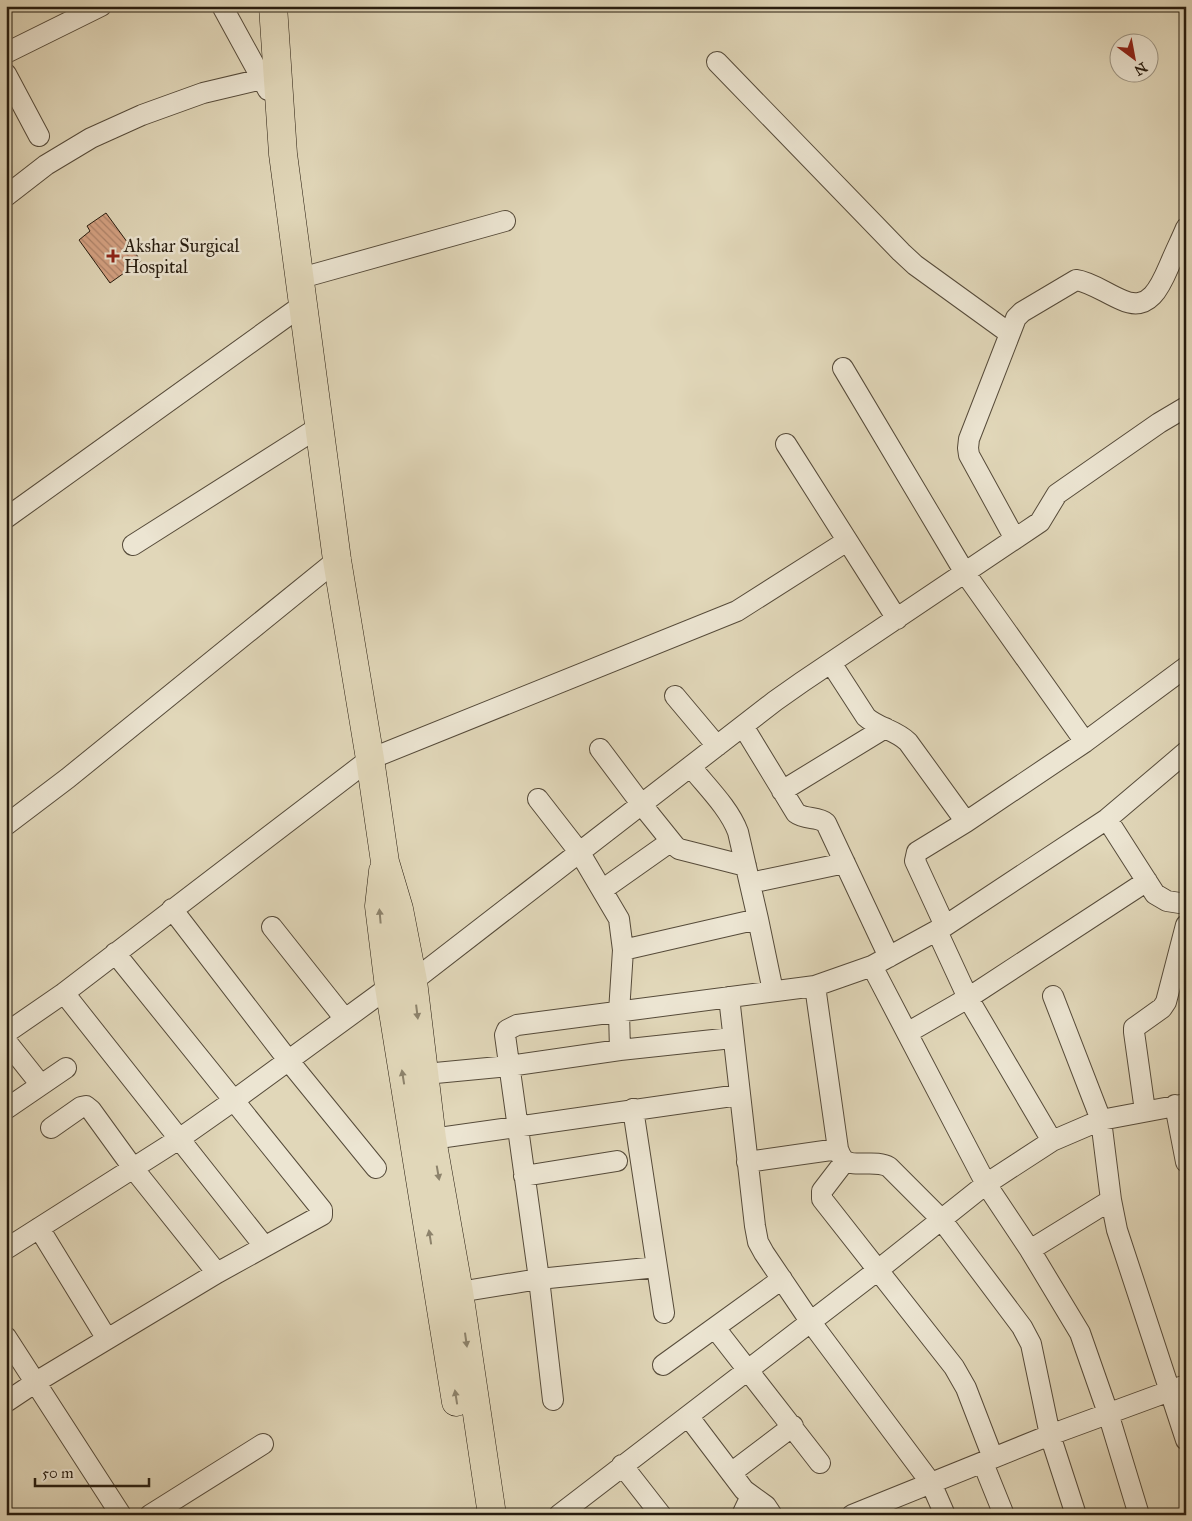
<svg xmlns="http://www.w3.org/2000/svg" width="1192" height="1521" viewBox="0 0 1192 1521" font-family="'IM FELL Great Primer',serif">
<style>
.building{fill:url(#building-back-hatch);stroke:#271c0f}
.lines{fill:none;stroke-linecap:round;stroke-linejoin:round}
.minor-casing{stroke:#564b3a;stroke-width:22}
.highway-casing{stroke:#271c0f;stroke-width:29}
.minor{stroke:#ece5d2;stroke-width:20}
.highway{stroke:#e1d7b9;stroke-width:28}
.oneway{fill:#8d836c}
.poi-dot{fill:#8f2418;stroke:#ece5d2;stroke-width:2}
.labels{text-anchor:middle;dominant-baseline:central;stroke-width:5;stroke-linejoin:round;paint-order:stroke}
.poi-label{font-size:18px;fill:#271c0f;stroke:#ece5d2;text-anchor:start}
</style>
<defs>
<pattern id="building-back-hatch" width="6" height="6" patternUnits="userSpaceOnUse" patternTransform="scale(1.25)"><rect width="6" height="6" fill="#d5a283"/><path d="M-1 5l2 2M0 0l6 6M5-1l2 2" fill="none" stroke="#ad836a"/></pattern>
</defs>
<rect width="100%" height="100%" fill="#e1d7b9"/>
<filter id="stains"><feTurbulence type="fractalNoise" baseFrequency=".004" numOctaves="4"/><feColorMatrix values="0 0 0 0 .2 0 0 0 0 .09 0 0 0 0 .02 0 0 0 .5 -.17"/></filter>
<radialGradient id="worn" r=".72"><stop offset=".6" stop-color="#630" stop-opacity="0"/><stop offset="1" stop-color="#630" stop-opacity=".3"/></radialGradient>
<!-- building -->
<path class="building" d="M106,213L141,261L110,283L79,240L90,231L87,226Z"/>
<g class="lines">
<defs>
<path id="minor" d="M222,6L268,90
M6,53L101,6
M717,62L901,252L915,265L1009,333
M6,74L39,136
M6,196L46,165L91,138L142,115L203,93L262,79
M301,278L505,221
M843,368L965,573L1085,742
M786,444L897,619
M6,518L304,304
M1015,539L969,455L968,448L969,439L1016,318L1022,312L1076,280C1091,282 1107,294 1122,300C1150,313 1161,285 1170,264C1175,252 1181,240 1186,228
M133,545L319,427
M831,663L866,717C878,728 896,730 908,742L966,822
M675,696L717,746
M743,726L796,813C805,820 818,816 826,823L889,957
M600,749L642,805L675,846L679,849L746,866
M691,767C707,787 729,808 738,832L758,919L773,991
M782,791L885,728
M538,799L580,853L619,919L623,950L619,1012L620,1050
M1107,819L1155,894L1167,901L1186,904
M6,825L68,778L337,560
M750,883L845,863
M602,890L670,842
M172,909L288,1060L376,1168
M945,926L915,861L917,852L966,822L1085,742L1186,667
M272,927L345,1019
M937,931L968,998L1052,1141
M623,950L758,919
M872,966L986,1184L1030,1250L1080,1333L1108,1413L1139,1515
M413,981L775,701L802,682L1040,522L1057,494L1159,423L1186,407
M815,986L838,1149C839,1152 841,1157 844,1160C854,1168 876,1159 889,1167L941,1219L1022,1327L1031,1344L1050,1435L1076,1515
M64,993L264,1246
M1053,996L1101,1120L1111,1200L1117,1230L1186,1440
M729,997L755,1226L758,1242L764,1253L810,1321L931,1483L945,1515
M6,1033L64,993L370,759L737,611L847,541
M907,1033L968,998L1147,881
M6,1041L41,1085
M425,1074L509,1066L620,1050L732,1038
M1175,1105L1186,1162
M6,1109L66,1068
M633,1109L664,1313
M1145,1111L1134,1032V1028L1162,1008L1166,1002L1186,925
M51,1128L81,1107L86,1106L91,1110L133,1168L217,1273
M432,1139L739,1095
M845,1161L822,1191V1199L954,1367L966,1388L993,1458
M747,1162L838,1149
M524,1176L617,1161
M39,1228L107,1339
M6,1249L179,1139L233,1101L389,987
M1030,1250L1111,1200
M459,1292L539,1279L657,1267
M715,1328L820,1463
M6,1337L121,1515
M663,1365L782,1279
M553,1400L539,1279L505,1035L507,1030L517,1025L815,986L872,966L945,926L1107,819L1186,752
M6,1402L36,1382L217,1273L322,1215V1210L115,953
M688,1416L744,1490L766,1506L772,1515
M983,1463L1004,1515
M622,1465L661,1515
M731,1473L793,1426
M150,1515L263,1444
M559,1515L878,1270L986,1184L1052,1141L1101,1120L1186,1104
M742,1515L751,1496
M852,1515L1050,1435L1186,1385"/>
<path id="highway" d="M273,6L283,154L337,560L370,759L385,862L399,909L413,981L432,1139L459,1292L492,1515
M383,871L379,906L389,987L456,1402"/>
</defs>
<!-- minor casing -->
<use href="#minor" class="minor-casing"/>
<!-- highway casing -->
<use href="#highway" class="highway-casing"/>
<!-- minor -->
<use href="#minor" class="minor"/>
<!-- highway -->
<use href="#highway" class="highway"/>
</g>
<!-- one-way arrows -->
<defs><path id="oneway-solid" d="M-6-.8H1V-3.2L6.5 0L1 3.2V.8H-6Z" transform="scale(1.25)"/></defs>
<g class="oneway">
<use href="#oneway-solid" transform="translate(380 916) rotate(-95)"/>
<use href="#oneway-solid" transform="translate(417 1012) rotate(83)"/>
<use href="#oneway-solid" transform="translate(403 1077) rotate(-99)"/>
<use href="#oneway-solid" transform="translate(438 1173) rotate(80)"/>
<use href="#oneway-solid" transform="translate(430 1237) rotate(-99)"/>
<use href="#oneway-solid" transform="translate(466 1340) rotate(82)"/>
<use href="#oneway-solid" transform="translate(456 1397) rotate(-99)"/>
</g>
<!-- markers -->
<path class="poi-dot" d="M110.5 248.5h5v5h5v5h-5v5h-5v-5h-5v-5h5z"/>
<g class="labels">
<!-- poi labels -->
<g class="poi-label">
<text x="124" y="246">Akshar Surgical<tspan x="124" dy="21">Hospital</tspan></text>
</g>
</g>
<!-- margin -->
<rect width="1192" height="1521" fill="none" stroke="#e1d7b9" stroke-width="25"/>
<rect x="8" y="8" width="1177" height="1506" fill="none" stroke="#271c0f" stroke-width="2.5"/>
<rect x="12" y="12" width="1167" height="1496" fill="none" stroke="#271c0f"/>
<!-- north arrow -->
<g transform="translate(1134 58) rotate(148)"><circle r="24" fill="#ece5d2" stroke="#9d9584"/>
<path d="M0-4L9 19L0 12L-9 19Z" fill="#8f2418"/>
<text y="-8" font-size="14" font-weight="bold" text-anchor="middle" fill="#271c0f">N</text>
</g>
<!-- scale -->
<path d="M35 1478v8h114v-8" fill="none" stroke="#271c0f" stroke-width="2.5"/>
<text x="42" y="1478" font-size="15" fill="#271c0f" stroke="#ece5d2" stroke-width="4" paint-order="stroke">50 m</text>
<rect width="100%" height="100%" filter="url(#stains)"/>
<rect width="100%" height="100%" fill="url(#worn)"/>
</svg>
